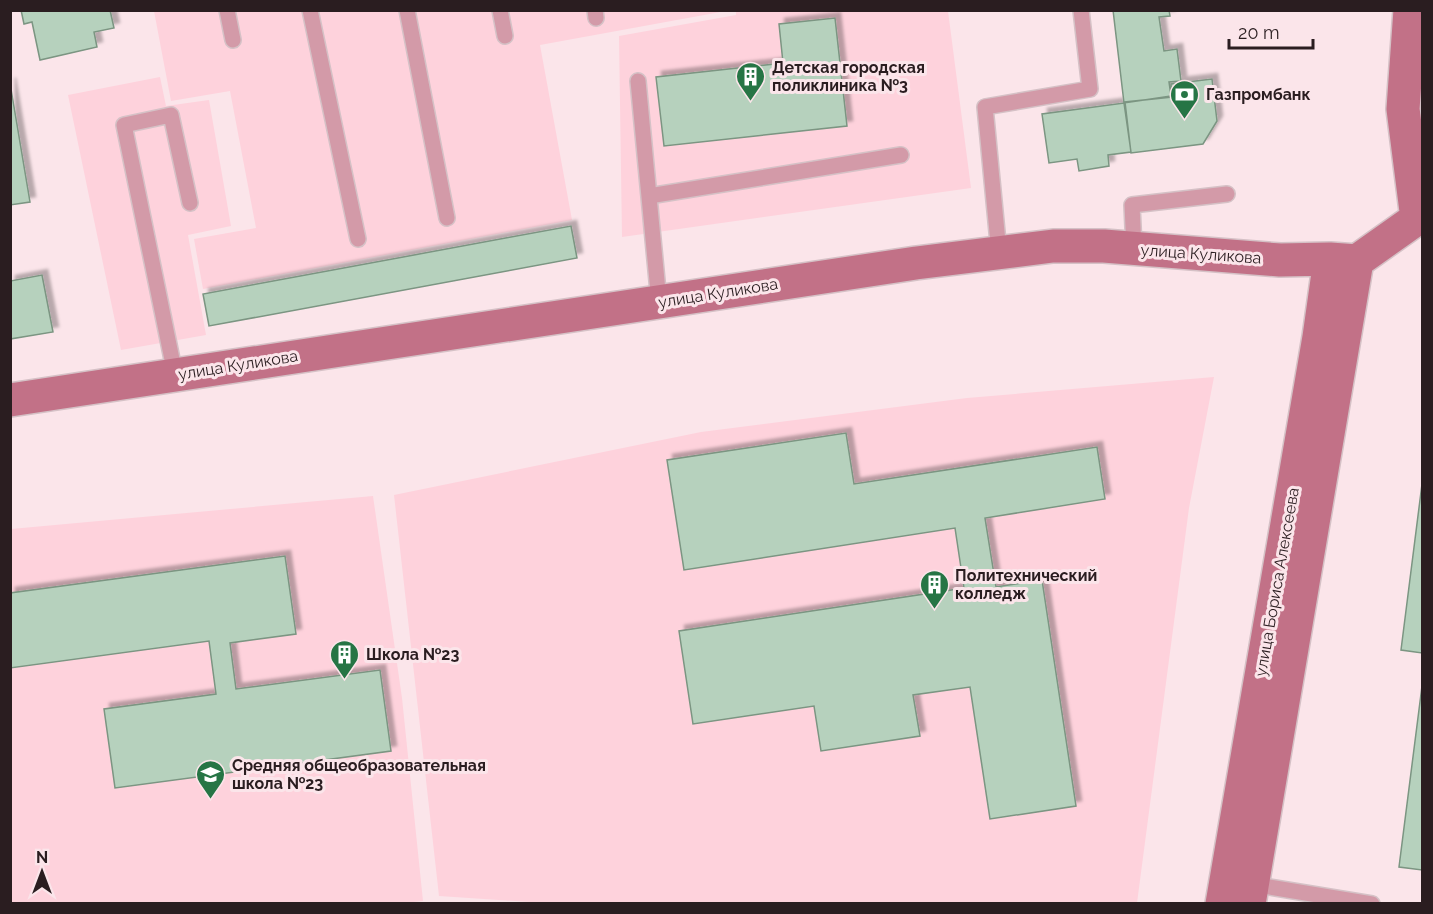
<svg xmlns="http://www.w3.org/2000/svg" width="1433" height="914" viewBox="0 0 1433 914" font-family="Raleway,sans-serif">
<style>
.built{fill:#fed2dc}
.building{fill:#b6d1bd;stroke:#7b9582;stroke-width:1.5;filter:url(#shadow)}
.lines{fill:none;stroke-linecap:round;stroke-linejoin:round}
.lane-casing{stroke:#d5c1c6;stroke-width:18}
.secondary-casing{stroke:#d5c1c6;stroke-width:36}
.lane{stroke:#d39aa8;stroke-width:15}
.secondary{stroke:#c27187;stroke-width:33}
.labels{text-anchor:middle;dominant-baseline:central;stroke-width:6;stroke-linejoin:round;paint-order:stroke}
.poi-label{font-size:16px;font-weight:bold;fill:#2a1d20;stroke:#fbe5ea;text-anchor:start}
.street-label{font-size:16px;fill:#2a1d20;stroke:#fbe5ea}
</style>
<defs>
<filter id="shadow"><feDropShadow dx="5.5" dy="-5.5" stdDeviation="1.5" flood-color="#0004"/></filter>
</defs>
<rect width="100%" height="100%" fill="#fbe5ea"/>
<!-- built -->
<path class="built" d="M154,11H726L540,45L572,220L203,289L194,239L256,228L230,91L171,101Z
M736,11H948L971,188L622,237L619,36L736,15Z
M160,77L166,106L209,100L231,226L188,235L206,335L121,350L68,95Z
M1214,377L1189,508L1137,903L559,904L439,896L394,495L701,432L967,398Z
M373,496L402,698L423,901L395,904H11V529Z"/>
<!-- building -->
<path class="building" d="M21,10H110L114,28L94,32L97,47L40,60L32,22L24,24Z
M1113,10H1169L1170,16L1159,17L1164,51L1177,49L1181,81L1169,82L1171,96L1124,103Z
M835,18L847,126L664,146L656,77L783,63L779,24Z
M1212,79L1217,121L1203,144L1131,153L1125,102L1172,97L1171,84Z
M10,83L30,202L10,205Z
M10,83L30,202L10,205Z
M1124,103L1131,152L1108,155L1109,166L1079,171L1077,159L1049,163L1042,114Z
M571,226L577,258L209,326L203,294Z
M42,275L53,332L10,339V281Z
M846,433L854,484L1097,447L1105,499L985,518L996,587L1042,580L1076,806L990,819L970,687L913,695L920,736L821,751L814,706L693,724L679,631L964,588L955,528L684,570L667,460Z
M1422,484V653L1401,650Z
M285,556L296,634L230,643L236,689L380,670L391,751L115,788L104,709L216,694L209,641L10,668V593Z
M1422,686V870L1399,867Z"/>
<g class="lines">
<defs>
<path id="lane" d="M227,10L233,40
M310,10L358,239
M407,10L447,218
M500,10L505,36
M595,10L596,18
M638,81L659,302
M649,196L901,155
M1134,249L1132,205L1227,194
M999,253L985,107L1090,89L1081,10
M175,374L124,125L171,115L190,203
M1251,884L1372,904"/>
<path id="secondary" d="M1410,10L1403,109L1417,219
M10,400L916,263L1053,246H1104L1280,260L1330,259L1357,261L1422,215
M1222,904L1319,337L1330,259
M1249,904L1357,261"/>
</defs>
<!-- lane casing -->
<use href="#lane" class="lane-casing"/>
<!-- secondary casing -->
<use href="#secondary" class="secondary-casing"/>
<!-- lane -->
<use href="#lane" class="lane"/>
<!-- secondary -->
<use href="#secondary" class="secondary"/>
</g>
<!-- icons -->
<defs>
<symbol id="building-pin" viewBox="-11 -11 22 30"><path d="M0 17L-7.5 6A9.5 9.5 0 1 1 7.5 6Z" fill="#267545" stroke="#fbe5ea"/><path d="M-4-6H4V6H1V3H-1V6H-4ZM-2.5-4.3h1.7v1.8h-1.7ZM.8-4.3h1.7v1.8H.8ZM-2.5-1h1.7V.8h-1.7ZM.8-1h1.7V.8H.8Z" fill="#fff"/></symbol>
<symbol id="bank-pin" viewBox="-11 -11 22 30"><path d="M0 17L-7.5 6A9.5 9.5 0 1 1 7.5 6Z" fill="#267545" stroke="#fbe5ea"/><path d="M-6-4H6V4H-6ZM0-2.3a2.3 2.3 0 1 0 0 4.6a2.3 2.3 0 1 0 0-4.6Z" fill="#fff"/></symbol>
<symbol id="school-pin" viewBox="-11 -11 22 30"><path d="M0 17L-7.5 6A9.5 9.5 0 1 1 7.5 6Z" fill="#267545" stroke="#fbe5ea"/><path d="M0-5L7-2L0 1L-7-2ZM-4 1L0 2.5L4 1V4Q0 6-4 4Z" fill="#fff"/></symbol>
</defs>
<g fill-rule="evenodd">
<use href="#building-pin" x="734" y="60" width="33" height="45"/>
<use href="#bank-pin" x="1168" y="78" width="33" height="45"/>
<use href="#building-pin" x="918" y="568" width="33" height="45"/>
<use href="#building-pin" x="328" y="638" width="33" height="45"/>
<use href="#school-pin" x="194" y="758" width="33" height="45"/>
</g>
<g class="labels">
<!-- poi labels -->
<g class="poi-label">
<text x="772" y="67">Детская городская<tspan x="772" dy="18">поликлиника №3</tspan></text>
<text x="1206" y="94">Газпромбанк</text>
<text x="955" y="575">Политехнический<tspan x="955" dy="18">колледж</tspan></text>
<text x="366" y="654">Школа №23</text>
<text x="232" y="765">Средняя общеобразовательная<tspan x="232" dy="18">школа №23</tspan></text>
</g>
<!-- street labels -->
<g class="street-label">
<text transform="translate(1201 254) rotate(4)">улица Куликова</text>
<text transform="translate(718 293) rotate(-9)">улица Куликова</text>
<text transform="translate(238 365) rotate(-9)">улица Куликова</text>
<text transform="translate(1277 582) rotate(-80)">улица Бориса Алексеева</text>
</g>
</g>
<!-- border -->
<rect width="1433" height="914" fill="none" stroke="#2a1d20" stroke-width="24"/>
<!-- north arrow -->
<g transform="translate(42 872)" stroke="#fbe5ea" stroke-width="4.5" paint-order="stroke">
<path d="M0-4.5L10 22L0 15L-10 22Z" fill="#2a1d20"/>
<text y="-9" font-size="16" font-weight="bold" text-anchor="middle" fill="#2a1d20">N</text>
</g>
<!-- scale -->
<path d="M1229 39v9h84v-9" fill="none" stroke="#2a1d20" stroke-width="3"/>
<text x="1238" y="39" font-size="18" fill="#2a1d20" stroke="#fbe5ea" stroke-width="4.5" paint-order="stroke">20 m</text>
</svg>
